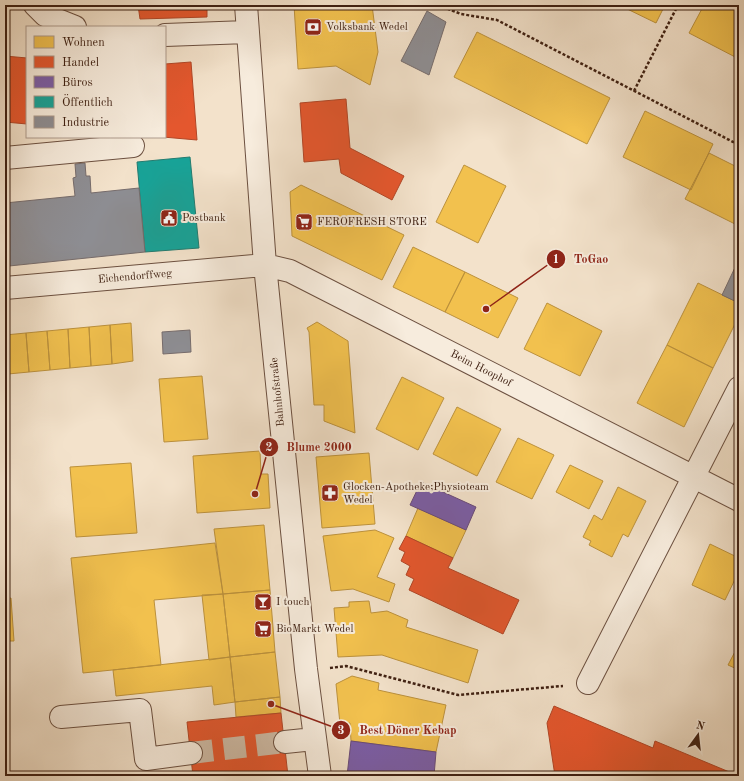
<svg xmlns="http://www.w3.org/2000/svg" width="744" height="781" viewBox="0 0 744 781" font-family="'Old Standard TT',serif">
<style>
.homes{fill:#f2c14e;stroke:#bc913c}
.shops{fill:#e4572e;stroke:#b24626}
.offices{fill:#7b5ea7;stroke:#694b7a}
.public{fill:#17a398;stroke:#237c70}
.industry{fill:#8d8d92;stroke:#766c6c}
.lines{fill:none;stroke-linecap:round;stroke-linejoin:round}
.minor-tunnel{stroke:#cfbba6;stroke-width:22;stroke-dasharray:22 11;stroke-linecap:butt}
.minor-casing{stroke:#6c5040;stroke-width:24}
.path{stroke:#3f2012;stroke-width:2.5;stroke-dasharray:3 2;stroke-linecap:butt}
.minor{stroke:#f7ecdd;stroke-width:22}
.labels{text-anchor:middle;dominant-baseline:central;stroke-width:4;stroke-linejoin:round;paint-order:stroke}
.poi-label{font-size:11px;fill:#3f2012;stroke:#f7ecdd;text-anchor:start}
.street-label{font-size:11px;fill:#3f2012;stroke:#f7ecdd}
.leader{fill:none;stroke:#8f2418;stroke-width:1.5}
.callout-dot{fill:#8f2418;stroke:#f7ecdd;stroke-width:1.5}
.mark-label{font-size:12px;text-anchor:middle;font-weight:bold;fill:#fff}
.callout-label{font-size:12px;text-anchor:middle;font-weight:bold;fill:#8f2418;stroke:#f7ecdd;stroke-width:4;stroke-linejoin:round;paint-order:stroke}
</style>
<rect width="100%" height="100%" fill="#f3e2cb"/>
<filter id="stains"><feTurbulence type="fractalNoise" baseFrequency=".005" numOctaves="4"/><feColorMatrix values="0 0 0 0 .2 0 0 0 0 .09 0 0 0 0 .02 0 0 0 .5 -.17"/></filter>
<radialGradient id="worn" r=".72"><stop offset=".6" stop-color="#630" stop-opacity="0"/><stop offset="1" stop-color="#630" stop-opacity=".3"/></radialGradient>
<!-- homes -->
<path class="homes" d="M294,5H372L378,52L370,85L336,66L298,69Z
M619,5H665L656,23Z
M704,5H739V59L689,33Z
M477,32L610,98L587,144L454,77Z
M645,111L713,144L691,190L623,157Z
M709,153L739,168V226L685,199Z
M464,165L506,186L478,243L436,222Z
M301,185L404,235L382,280L292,236L290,192Z
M413,247L465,272L445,312L393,287Z
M465,272L518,298L498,338L445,312Z
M698,283L739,303V316L713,368L667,345Z
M547,303L602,331L580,376L524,349Z
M317,322L348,341L355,433L324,421V405H314L309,332L307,328Z
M131,323L133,361L112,364L110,325Z
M110,325L112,364L91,366L89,327Z
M89,327L91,366L70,368L68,329Z
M68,329L70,368L50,370L47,331Z
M47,331L50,370L29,372L26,333Z
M26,333L29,372L8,374L5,335Z
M5,342L8,374H5Z
M667,345L713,368L684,427L637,403Z
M202,376L208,439L164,442L159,379Z
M402,377L444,398L418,450L376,429Z
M457,407L501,429L477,476L433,454Z
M518,438L554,455L532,499L496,482Z
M260,451L261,474H268L270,508L197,513L193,456Z
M369,453L375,524L322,528L316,457Z
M131,463L137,533L76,537L70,467Z
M570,465L603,481L589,509L556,492Z
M618,487L646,501L628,537L623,534L612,557L589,545L591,541L583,537L594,515L602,520Z
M5,490H7L9,521H5Z
M418,508L466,530L453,558L406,536Z
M264,525L270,590L223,594L214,529Z
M375,530L394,538L377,577L395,584L389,602L353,589L331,591L323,536Z
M215,543L223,594L154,600L161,665L83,673L71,558Z
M710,544L739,558V571L725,600L692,585Z
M270,590L275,652L230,657L223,594Z
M223,594L230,657L209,660L202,595Z
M11,598L14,641H5V599Z
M369,601L371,613L387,611L408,620L406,627L478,650L468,683L382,655L338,657L334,608L349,607V602Z
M739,644V670L728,665Z
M275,652L280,697L235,702L230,657Z
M230,657L235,702L214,705L212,686L116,696L113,670Z
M352,676L379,683L378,690L446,705L436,752L351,741L350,723L340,724L336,684Z
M280,697L281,713L236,717L235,702Z"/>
<!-- shops -->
<path class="shops" d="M138,5H207V17L140,19Z
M5,56L27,58V124L5,122Z
M191,62L197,140L163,137H165V64Z
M346,99L350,148L404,176L392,200L341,173L339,159L304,162L300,103Z
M406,536L453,558L448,568L519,600L503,634L409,590L414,579L406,575L410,566L401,561L405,552L399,549Z
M554,706L653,748L655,741L739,776H555L547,723Z
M281,713L288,776H193L187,722Z"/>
<!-- offices -->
<path class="offices" d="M421,482L476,507L466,530L410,505Z
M351,741L436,752L434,776H347Z"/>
<!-- public -->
<path class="public" d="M190,157L199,248L145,252L137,162Z"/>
<!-- industry -->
<path class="industry" d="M427,11L446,22L429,75L401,61Z
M85,163L86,176H90L91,193L139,188L145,252L9,266L5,226V203L75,196L73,178L76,177L75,164Z
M739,259V303L722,295Z
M190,330L191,352L163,354L162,332Z"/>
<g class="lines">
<!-- minor-tunnel -->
<path class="minor-tunnel" d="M191,753L285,742"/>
<defs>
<path id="minor" d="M35,5L45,15L75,27
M246,5L265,265L306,669L320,776
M165,35L247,32
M5,158L133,146
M5,288L265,265L290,271L739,500
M588,683L739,388
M61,717L140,710L146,759L191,753
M285,742L314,739"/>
</defs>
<!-- minor casing -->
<use href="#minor" class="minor-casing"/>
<!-- path -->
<path class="path" d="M438,5L461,14L497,20L739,145
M634,91L678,5
M330,668L346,666L458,695L563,686"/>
<!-- minor -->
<use href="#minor" class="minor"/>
</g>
<!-- icons -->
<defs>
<symbol id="bank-square" viewBox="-11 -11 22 22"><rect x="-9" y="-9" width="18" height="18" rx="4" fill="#8f2418" stroke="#f7ecdd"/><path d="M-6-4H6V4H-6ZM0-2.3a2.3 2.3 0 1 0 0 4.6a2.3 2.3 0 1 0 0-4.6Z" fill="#fff"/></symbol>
<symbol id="civic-square" viewBox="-11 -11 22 22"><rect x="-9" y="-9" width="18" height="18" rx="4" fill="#8f2418" stroke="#f7ecdd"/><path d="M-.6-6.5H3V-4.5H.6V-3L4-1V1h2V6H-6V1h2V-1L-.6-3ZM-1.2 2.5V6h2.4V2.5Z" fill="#fff"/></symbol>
<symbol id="supermarket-square" viewBox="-11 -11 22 22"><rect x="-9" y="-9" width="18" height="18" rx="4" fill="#8f2418" stroke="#f7ecdd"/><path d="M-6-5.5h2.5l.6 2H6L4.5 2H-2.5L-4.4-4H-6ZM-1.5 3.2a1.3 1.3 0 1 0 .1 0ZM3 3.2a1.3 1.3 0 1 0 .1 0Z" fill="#fff"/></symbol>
<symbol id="pharmacy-square" viewBox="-11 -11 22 22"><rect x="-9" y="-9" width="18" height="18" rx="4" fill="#8f2418" stroke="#f7ecdd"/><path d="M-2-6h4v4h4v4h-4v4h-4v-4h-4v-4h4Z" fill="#fff"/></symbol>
<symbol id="bar-square" viewBox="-11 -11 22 22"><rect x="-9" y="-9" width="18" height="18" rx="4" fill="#8f2418" stroke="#f7ecdd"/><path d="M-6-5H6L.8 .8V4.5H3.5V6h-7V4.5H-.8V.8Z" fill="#fff"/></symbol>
</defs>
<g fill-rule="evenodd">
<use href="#bank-square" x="303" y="17" width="20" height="20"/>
<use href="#civic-square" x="159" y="208" width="20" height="20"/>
<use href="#supermarket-square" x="294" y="212" width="20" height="20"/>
<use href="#pharmacy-square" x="320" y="483" width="20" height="20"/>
<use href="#bar-square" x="253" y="592" width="20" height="20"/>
<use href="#supermarket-square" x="253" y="619" width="20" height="20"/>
</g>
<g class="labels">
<!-- poi labels -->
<g class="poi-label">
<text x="326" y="27">Volksbank Wedel</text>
<text x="182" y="218">Postbank</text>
<text x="317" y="222">FEROFRESH STORE</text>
<text x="343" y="487">Glocken-Apotheke;Physioteam<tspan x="343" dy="13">Wedel</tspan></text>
<text x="276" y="602">I touch</text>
<text x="276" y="629">BioMarkt Wedel</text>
</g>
<!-- street labels -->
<g class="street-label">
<text transform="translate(135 277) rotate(-5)">Eichendorffweg</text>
<text transform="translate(481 369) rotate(27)">Beim Hoophof</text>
<text transform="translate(278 392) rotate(-96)">Bahnhofstraße</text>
</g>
</g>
<!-- callouts -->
<path class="leader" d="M486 309L556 259M255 494L269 447M271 704L341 730"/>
<g class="callout-dot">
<circle cx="486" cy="309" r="4"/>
<circle cx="255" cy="494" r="4"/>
<circle cx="271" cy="704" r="4"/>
<circle cx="556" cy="259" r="10"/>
<circle cx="269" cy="447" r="10"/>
<circle cx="341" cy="730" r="10"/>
</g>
<g class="mark-label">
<text x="556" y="263">1</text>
<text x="269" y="451">2</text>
<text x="341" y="734">3</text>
</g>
<g class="callout-label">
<text x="591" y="263">ToGao</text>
<text x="319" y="451">Blume 2000</text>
<text x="408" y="734">Best Döner Kebap</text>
</g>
<!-- margin -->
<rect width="744" height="781" fill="none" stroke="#f3e2cb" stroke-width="20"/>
<rect x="6" y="6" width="732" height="769" fill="none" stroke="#3f2012" stroke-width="2"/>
<rect x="10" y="10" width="724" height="761" fill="none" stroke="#3f2012"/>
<!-- legend -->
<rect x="26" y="26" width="140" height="112" fill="#f7ecdd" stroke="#ad9a8c"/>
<rect x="34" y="36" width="20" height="12" fill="#f2c14e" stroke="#ad9a8c"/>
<text x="62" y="46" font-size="12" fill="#3f2012">Wohnen</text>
<rect x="34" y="56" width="20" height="12" fill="#e4572e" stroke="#ad9a8c"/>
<text x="62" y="66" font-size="12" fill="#3f2012">Handel</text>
<rect x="34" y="76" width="20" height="12" fill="#7b5ea7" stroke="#ad9a8c"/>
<text x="62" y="86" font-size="12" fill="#3f2012">Büros</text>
<rect x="34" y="96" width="20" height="12" fill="#17a398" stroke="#ad9a8c"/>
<text x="62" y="106" font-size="12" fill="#3f2012">Öffentlich</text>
<rect x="34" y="116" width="20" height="12" fill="#8d8d92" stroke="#ad9a8c"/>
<text x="62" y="126" font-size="12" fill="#3f2012">Industrie</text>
<!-- north arrow -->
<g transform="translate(698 735) rotate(15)" stroke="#f7ecdd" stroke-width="3" paint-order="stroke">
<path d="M0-3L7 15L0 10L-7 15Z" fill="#3f2012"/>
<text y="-6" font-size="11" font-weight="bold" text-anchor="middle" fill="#3f2012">N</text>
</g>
<rect width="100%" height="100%" filter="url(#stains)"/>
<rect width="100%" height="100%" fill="url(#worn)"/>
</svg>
